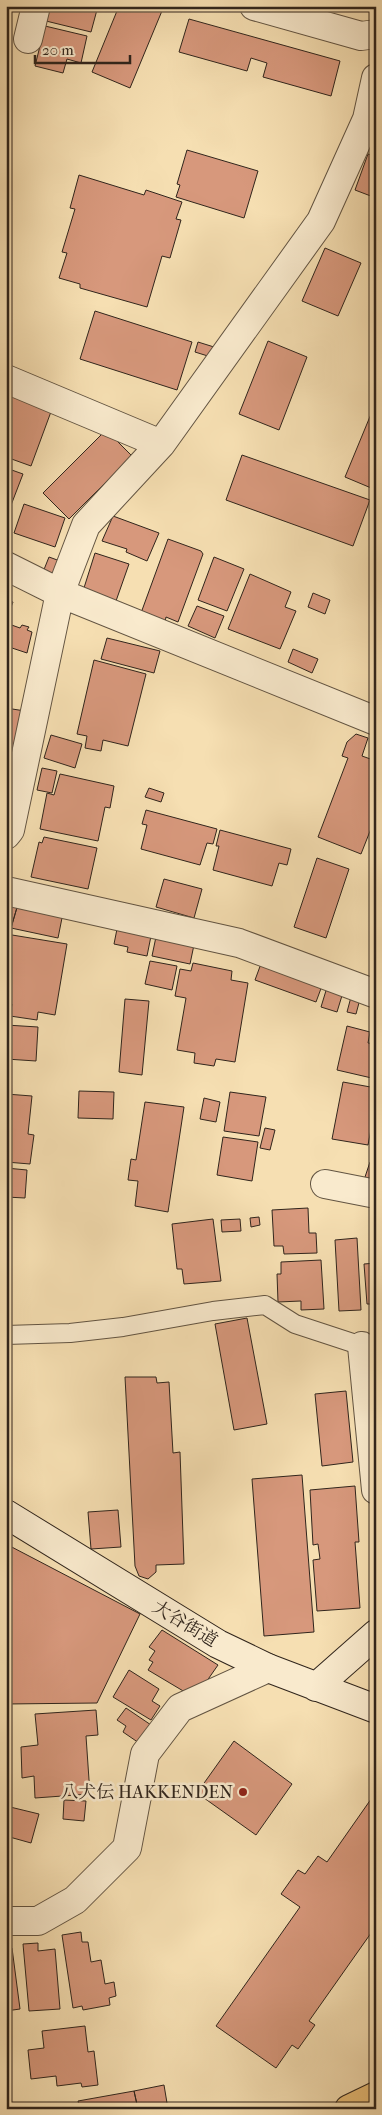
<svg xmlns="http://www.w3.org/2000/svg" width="382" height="2115" viewBox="0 0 382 2115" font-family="'IM FELL French Canon','Noto Serif JP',serif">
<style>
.building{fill:#d7987c;stroke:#30251c}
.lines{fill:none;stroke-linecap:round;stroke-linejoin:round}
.lane-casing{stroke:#625442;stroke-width:20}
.street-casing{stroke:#625442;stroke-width:30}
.secondary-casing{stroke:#30251c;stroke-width:30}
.primary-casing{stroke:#30251c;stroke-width:30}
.lane{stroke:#f9eacd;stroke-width:18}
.street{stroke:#f9eacd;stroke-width:28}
.secondary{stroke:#f9eacd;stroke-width:28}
.primary{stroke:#ebc079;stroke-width:28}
.poi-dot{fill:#8f2418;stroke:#f9eacd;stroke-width:2}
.labels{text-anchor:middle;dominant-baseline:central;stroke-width:5;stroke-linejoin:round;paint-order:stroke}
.street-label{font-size:18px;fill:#30251c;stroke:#f9eacd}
.poi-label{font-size:18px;fill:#30251c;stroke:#f9eacd;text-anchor:end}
</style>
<rect width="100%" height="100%" fill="#f6dfb2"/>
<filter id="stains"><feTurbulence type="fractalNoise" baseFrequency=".004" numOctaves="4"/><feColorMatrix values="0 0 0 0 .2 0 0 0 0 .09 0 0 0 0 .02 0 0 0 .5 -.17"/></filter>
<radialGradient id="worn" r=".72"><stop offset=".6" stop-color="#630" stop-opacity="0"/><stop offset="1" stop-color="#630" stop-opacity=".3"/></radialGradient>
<!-- building -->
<path class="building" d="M49,6H98L91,32L46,21Z
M119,6H164L130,88L92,72Z
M189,19L340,61L331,96L263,77L267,63L251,58L247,71L179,52Z
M45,26L87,36L81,63L67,59L63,73L35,66Z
M187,150L258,171L244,218L176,197L180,185L177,184Z
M368,154L376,157V198L355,190Z
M79,175L144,195L146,190L182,202L176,219L181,220L170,258L162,256L147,307L80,288V284L59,278L67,253L62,252L75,209L70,208Z
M325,248L361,263L338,316L302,301Z
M95,311L192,342L177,390L80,359Z
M268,341L307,357L279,430L239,414Z
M198,342L214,347L211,357L195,352Z
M6,393L52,409L31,466L6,457Z
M376,402V490L345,477Z
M106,430L132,456L69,519L43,493Z
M242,455L370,500L353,546L226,500Z
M6,468L23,474L8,513H6Z
M24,504L65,518L55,547L14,533Z
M113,516L159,533L147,561L126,552L127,549L102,541Z
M168,539L201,551L203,554L178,622L166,617L165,622L141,613Z
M95,553L129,564L116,601L83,591Z
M49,557L60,561L53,577L43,572Z
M214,557L244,569L227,611L198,600Z
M250,574L291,592L285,607L296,611L280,649L228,629Z
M313,593L330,600L325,614L308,607Z
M6,600L13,602L6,620Z
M197,606L224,616L215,638L188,626Z
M6,623L20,628L22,625L29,627L27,630L32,632L27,653L6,646Z
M107,638L160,651L154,673L101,659Z
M293,649L318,659L312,673L288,662Z
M94,660L146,674L128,746L103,740L101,751L85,748L87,736L77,734Z
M6,708L25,711L16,766L6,764Z
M356,734L368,738L362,756L376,761V816L361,854L318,837L348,758L342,756L347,742Z
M51,735L82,744L75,768L44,758Z
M42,768L57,771L52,793L37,790Z
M60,774L114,786L110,808L105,807L98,841L40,829L47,793L54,795Z
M149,788L164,793L161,802L145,797Z
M146,810L217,829L213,844L207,843L200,865L141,849L147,825L142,824Z
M220,830L291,849L287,865L279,863L272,886L213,870L219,846H216Z
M44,837L97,848L88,889L31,877L39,842L42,843Z
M317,858L349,869L326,938L294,927Z
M164,879L202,889L194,918L156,907Z
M6,901L18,904L11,928L6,927Z
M18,904L63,913L58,938L11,928Z
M118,924L152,931L147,956L127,952L128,947L114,944Z
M157,932L195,940L190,964L152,956Z
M6,934L67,944L55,1015L38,1012L37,1020L10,1016L12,1004L6,1003Z
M150,961L177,966L172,990L145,984Z
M262,961L323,983L316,1002L255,980Z
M193,963L232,971L231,980L248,983L235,1062L216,1059L214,1066L194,1063L195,1053L177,1050L186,998L175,996L180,969L191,971Z
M328,984L344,989L337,1012L321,1007Z
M351,997L360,999L356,1014L347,1012Z
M125,999L149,1001L142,1075L119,1072Z
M6,1025L38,1027L36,1061L6,1059Z
M347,1026L370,1032L368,1043L376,1044V1079L337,1070Z
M343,1082L376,1088V1103L368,1145L332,1139Z
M79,1091L114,1092L113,1119L78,1118Z
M230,1092L266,1097L259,1136L224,1131Z
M6,1094L32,1096L28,1134L34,1135L30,1164L6,1162Z
M204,1098L220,1102L216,1122L200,1119Z
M145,1102L184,1107L168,1212L135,1206L138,1181L128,1180L131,1159L136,1160Z
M265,1128L275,1130L270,1150L260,1148Z
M223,1137L258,1142L252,1181L217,1175Z
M370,1162L376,1164V1177L373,1186L363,1183Z
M6,1168L27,1170L25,1198L6,1197Z
M308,1208L309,1233H316L317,1253L284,1254L283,1246H274L272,1210Z
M259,1217L260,1225L251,1227L250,1218Z
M213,1219L221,1281L184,1284L182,1269H177L172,1224Z
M240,1219L241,1231L222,1232L221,1220Z
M357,1238L361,1310L339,1311L335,1240Z
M321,1260L324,1309L301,1310V1301L278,1302L277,1274H281V1262Z
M376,1263V1325H373L372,1304H367L364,1264Z
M247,1318L267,1424L234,1430L215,1324Z
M125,1377H156L157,1383L169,1382L173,1453L180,1452L184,1564L156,1565V1572L148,1579L139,1576L135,1566Z
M346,1391L353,1462L322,1466L315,1394Z
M302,1475L314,1632L264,1636L252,1479Z
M355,1486L359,1542H355L360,1608L317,1611L313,1560L320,1559L318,1544L313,1545L310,1490Z
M118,1510L121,1547L91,1549L88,1512Z
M6,1544L140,1614L97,1703L6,1704Z
M162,1630L218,1665L195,1698L148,1670L153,1662L149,1660L155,1651L149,1647Z
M129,1670L159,1689L152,1701L160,1706L151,1720L113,1697Z
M126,1708L154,1727L142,1745L123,1732L126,1726L117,1720Z
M96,1710L98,1735L86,1736L90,1794L35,1798L34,1776L22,1778L21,1747L38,1745L35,1714Z
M234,1741L292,1784L256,1835L197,1793Z
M376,1792V1926L309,2021L315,2025L298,2049L292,2045L276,2068L216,2026L300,1907L281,1894L298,1870L305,1874L318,1856L327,1862Z
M64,1800L86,1801L84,1821L63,1819Z
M6,1806L39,1814L31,1843L6,1836Z
M81,1932L82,1942H88L91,1962L101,1960L105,1984L114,1982L116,1996L109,1998L110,2005L83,2010L82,2006L73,2008L62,1935Z
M38,1943V1951L55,1949L60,2009L29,2011L23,1944Z
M12,1948L20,2009L6,2011V1949Z
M85,2026L88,2052L94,2051L98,2085L82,2087L81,2083L57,2086L56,2076L31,2079L28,2050L44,2048L42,2031Z
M6,2084H9L12,2109H6Z
M164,2085L168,2109H138L134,2091Z
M134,2091L138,2109H80L78,2101Z"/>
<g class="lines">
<defs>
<path id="lane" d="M6,1335L70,1333L123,1327L213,1311L265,1305L295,1324L362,1346L373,1348"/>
<path id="street" d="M254,6L361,36L376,34
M28,39L36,6
M6,379L161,444
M6,566L60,593L376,721
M6,835L10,830L60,593L86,525L161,444L321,221L367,119L376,78
M6,891L239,943L376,994
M325,1184L376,1194
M362,1346L376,1490
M6,1921H38L75,1900L127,1848L145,1754L180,1708L268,1668"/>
<path id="secondary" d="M6,1514L218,1644L268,1668L376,1709
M316,1687L376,1634"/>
<path id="primary" d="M349,2109L376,2096"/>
</defs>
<!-- lane casing -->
<use href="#lane" class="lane-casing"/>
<!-- street casing -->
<use href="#street" class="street-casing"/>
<!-- secondary casing -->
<use href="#secondary" class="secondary-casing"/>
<!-- primary casing -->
<use href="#primary" class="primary-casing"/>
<!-- lane -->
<use href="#lane" class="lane"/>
<!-- street -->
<use href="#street" class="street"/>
<!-- secondary -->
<use href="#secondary" class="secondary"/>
<!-- primary -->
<use href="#primary" class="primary"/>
</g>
<!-- markers -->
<circle class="poi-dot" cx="243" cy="1792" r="5"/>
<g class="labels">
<!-- street labels -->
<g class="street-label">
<text transform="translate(185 1624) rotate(31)">大谷街道</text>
</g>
<!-- poi labels -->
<g class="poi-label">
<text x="233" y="1792">八犬伝 HAKKENDEN</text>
</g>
</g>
<!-- margin -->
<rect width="382" height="2115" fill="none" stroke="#f6dfb2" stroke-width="25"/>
<rect x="8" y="8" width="367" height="2100" fill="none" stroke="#30251c" stroke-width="2.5"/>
<rect x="12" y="12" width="357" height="2090" fill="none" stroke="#30251c"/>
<!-- scale -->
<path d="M35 55v8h95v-8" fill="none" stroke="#30251c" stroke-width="2.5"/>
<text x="42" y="55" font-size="15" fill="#30251c" stroke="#f9eacd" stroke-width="4" paint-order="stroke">20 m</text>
<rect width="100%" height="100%" filter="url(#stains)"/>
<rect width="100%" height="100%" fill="url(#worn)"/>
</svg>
